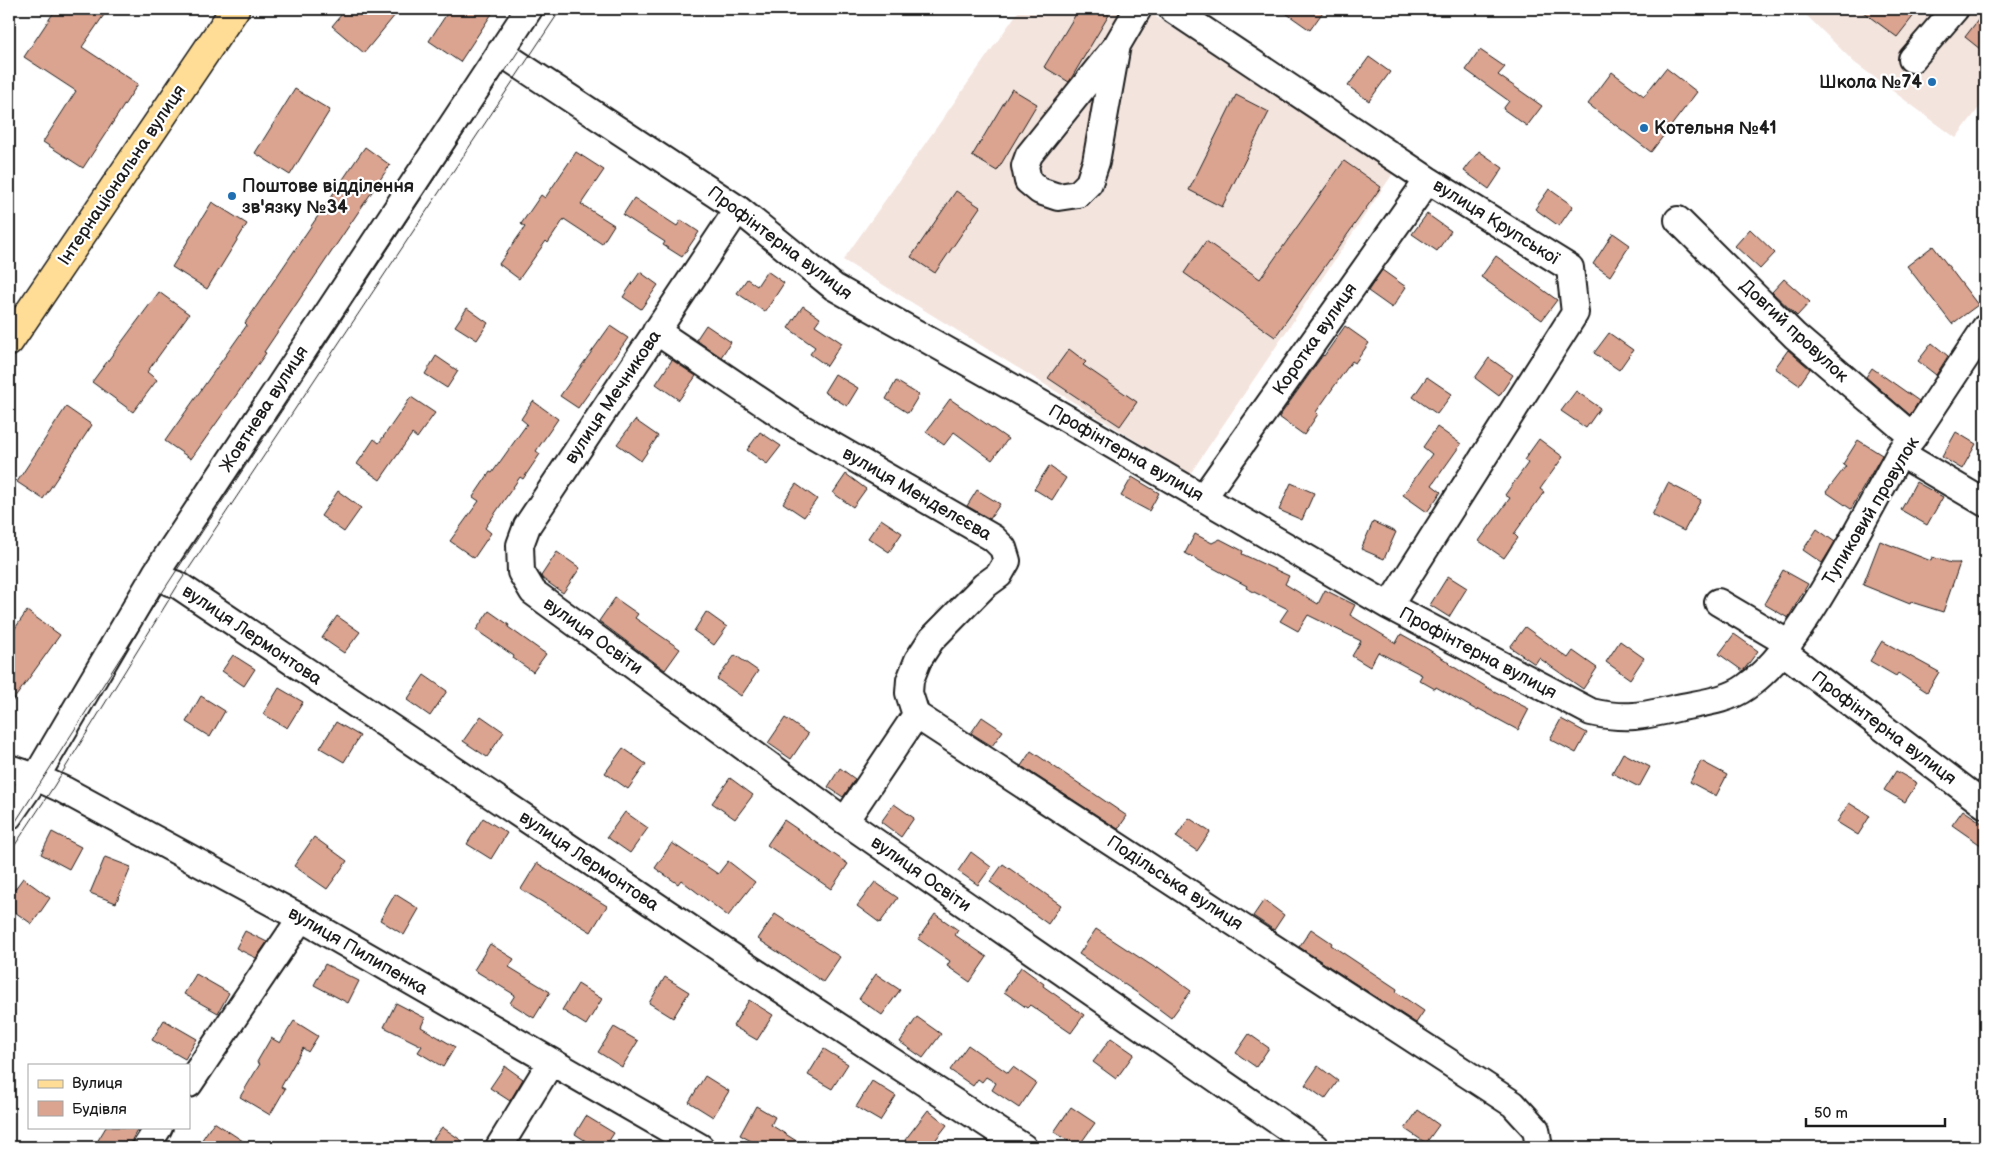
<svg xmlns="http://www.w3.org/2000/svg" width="1994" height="1156" viewBox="0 0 1994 1156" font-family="'Balsamiq Sans',sans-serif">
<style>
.built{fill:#f4e4de}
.building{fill:#daa491;stroke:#1c1c1c}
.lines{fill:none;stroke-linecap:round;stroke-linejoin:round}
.minor-casing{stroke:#1c1c1c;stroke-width:30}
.major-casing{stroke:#1c1c1c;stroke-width:31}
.minor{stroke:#fff;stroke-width:26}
.major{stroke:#ffdd96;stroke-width:28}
.tram{stroke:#1c1c1c;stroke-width:1}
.poi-dot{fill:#1f6fb2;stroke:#fff;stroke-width:2}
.labels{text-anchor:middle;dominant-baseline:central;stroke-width:4.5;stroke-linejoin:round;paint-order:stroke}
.poi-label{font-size:18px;font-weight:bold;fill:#1c1c1c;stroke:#fff;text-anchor:start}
.street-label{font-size:18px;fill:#1c1c1c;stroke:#fff}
</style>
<rect width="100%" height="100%" fill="#fff"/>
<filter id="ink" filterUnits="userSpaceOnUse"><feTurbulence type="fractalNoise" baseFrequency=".02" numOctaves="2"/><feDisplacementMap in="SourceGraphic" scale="10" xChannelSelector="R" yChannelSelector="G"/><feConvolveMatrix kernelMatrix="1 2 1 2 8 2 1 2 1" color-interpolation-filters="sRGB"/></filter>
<g filter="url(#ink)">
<!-- built -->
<path class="built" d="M1020,9H1144L1394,172L1190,474L843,260Z
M1800,9H1985V100L1956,138L1855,63Z"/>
<!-- building -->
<path class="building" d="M56,9H108L82,47L138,84L83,168L43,142L76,91L24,57Z
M346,9H400L364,53L332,26Z
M450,9H495L460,62L429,41Z
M1079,9H1099L1109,15L1069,82L1044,67Z
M1280,9H1325L1310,30Z
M1859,9H1919L1897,37Z
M1985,11V53L1965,37Z
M1480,50L1505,67L1498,75L1542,106L1527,126L1503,109L1509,101L1466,70Z
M1369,57L1390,72L1369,101L1348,86Z
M1666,68L1697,92L1651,152L1588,104L1612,72L1644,96Z
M295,89L330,110L290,175L255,153Z
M1012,89L1037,104L997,171L972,156Z
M1236,95L1269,112L1222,207L1189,190Z
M365,147L390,165L264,352L266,353L191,459L165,441L247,325L245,323Z
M1479,151L1503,168L1489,189L1464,171Z
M576,152L604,170L581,204L614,225L602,244L564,219L548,243L546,241L519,279L499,264L525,227L521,224L541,195L545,198Z
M1344,161L1381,187L1275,337L1184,273L1206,241L1260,279Z
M1549,189L1573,206L1559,226L1535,209Z
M956,191L980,207L935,273L911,257Z
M634,198L677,226L681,220L699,232L682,257L663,245L665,242L623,215Z
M212,202L247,224L207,289L172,267Z
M1427,214L1451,231L1437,251L1412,234Z
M1750,229L1775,253L1760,269L1735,246Z
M1613,233L1630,245L1610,276L1593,264Z
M1933,246L1978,305L1952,324L1907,266Z
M1496,256L1557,300L1542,320L1481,277Z
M1382,270L1406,287L1392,308L1368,291Z
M767,271L784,283L765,312L737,293L747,279L757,286Z
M640,272L658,285L641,309L623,297Z
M1784,279L1810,302L1797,316L1772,292Z
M159,292L189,314L147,372L157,380L133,412L92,382Z
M803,306L820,318L815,325L842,343L827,366L810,354L815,347L788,328Z
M467,308L488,323L477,340L455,326Z
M706,325L731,342L721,357L696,340Z
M610,326L628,338L578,408L560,396Z
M1345,326L1369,343L1355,363L1352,361L1316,412L1318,414L1304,435L1279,417L1323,355L1324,356Z
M1609,333L1633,350L1619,370L1594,353Z
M1932,343L1948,356L1936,375L1918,361Z
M1069,349L1086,362L1083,365L1137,402L1120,426L1048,378Z
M1788,350L1810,369L1799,385L1775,368Z
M436,356L458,371L447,388L425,374Z
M1489,358L1513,375L1499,396L1475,378Z
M672,360L696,376L679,400L656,384Z
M1872,368L1919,401L1910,415L1866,377Z
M835,374L858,388L847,406L824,392Z
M1427,377L1452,394L1437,414L1413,397Z
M896,381L919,395L908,413L886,399Z
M1576,391L1600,408L1586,428L1561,411Z
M411,397L435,413L417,438L412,434L380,480L357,464L374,439L379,443Z
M950,399L1008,439L992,460L954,432L944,445L926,432Z
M533,401L558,419L536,451L540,454L523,479L520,477L485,528L491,533L474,558L450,541L479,501L473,497L490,472L492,473L527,424L521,419Z
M66,407L92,425L43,499L17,482Z
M635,420L658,436L641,461L617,444Z
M1437,427L1461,444L1432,485L1441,492L1427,512L1403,495L1432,454L1423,447Z
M760,432L781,446L767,464L747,450Z
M1956,432L1976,444L1962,469L1942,457Z
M1539,439L1563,457L1540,489L1544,492L1514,534L1518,538L1504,558L1479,541L1510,498L1505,495L1528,463L1524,460Z
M1858,440L1882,455L1851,509L1826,492L1846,466L1843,464Z
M1049,466L1066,478L1052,500L1034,489Z
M846,474L866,489L853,507L833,493Z
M1132,477L1159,493L1149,511L1121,496Z
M1916,482L1943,497L1927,525L1901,510Z
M1291,483L1314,493L1302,520L1279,510Z
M1668,483L1701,500L1684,531L1652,515Z
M796,484L817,499L804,517L783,503Z
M977,490L1000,504L990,519L967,506Z
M338,491L361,508L344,532L321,516Z
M881,519L902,533L889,552L868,538Z
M1373,522L1396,532L1384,559L1361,549Z
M1817,529L1835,542L1822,563L1803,550Z
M1195,534L1212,543L1220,539L1243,551L1242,554L1289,576L1285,584L1318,604L1325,590L1355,605L1350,615L1396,643L1401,634L1426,648L1450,663L1449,664L1490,689L1529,709L1518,730L1479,709L1478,711L1436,687L1435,689L1419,680L1422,675L1378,652L1370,667L1352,656L1361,641L1308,615L1298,631L1280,621L1288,609L1246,588L1247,586L1185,553Z
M1880,541L1931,561L1932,557L1951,563H1960L1943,612L1911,602L1910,604L1863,585Z
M557,552L580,568L563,593L543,579L541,576Z
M1783,570L1808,584L1788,618L1764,604Z
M1448,576L1467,588L1449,617L1430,605Z
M615,598L638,614L635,618L680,649L665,670L599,621Z
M27,611L60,635L9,706V637Z
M489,611L509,625L508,627L546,654L533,672L513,658L514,656L476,630Z
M706,612L727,627L714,645L694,631Z
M337,616L360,632L344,653L322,638Z
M1525,627L1568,658L1573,651L1597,668L1583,689L1539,658L1535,664L1510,647Z
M1734,634L1758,651L1743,671L1719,654Z
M1620,641L1644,658L1630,679L1606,662Z
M1882,641L1939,672L1927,692L1898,673L1896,676L1870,661Z
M233,655L255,669L244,686L222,671Z
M735,655L758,671L741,696L717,679Z
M424,675L447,691L430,716L407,700Z
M279,688L303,702L287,728L263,714Z
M201,696L225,711L210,737L186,722Z
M481,716L504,732L487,757L463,741Z
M982,717L1003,731L992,746L971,733Z
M785,718L808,734L791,759L768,743Z
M1561,719L1587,733L1576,753L1550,739Z
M336,722L360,736L344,762L320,748Z
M623,748L646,764L628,789L605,773Z
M1031,751L1127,816L1118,829L1021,766Z
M1623,753L1650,767L1639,787L1612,773Z
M1701,761L1727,775L1716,796L1690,782Z
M840,768L855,779L843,797L828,787Z
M1896,771L1917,783L1905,802L1884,790Z
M730,778L753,795L735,819L712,803Z
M1849,803L1870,816L1858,835L1837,822Z
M894,804L914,818L901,837L881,822Z
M1963,810L1985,825V848L1952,825Z
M625,812L648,828L630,853L607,837Z
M483,818L507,833L491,859L467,844Z
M1189,818L1210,832L1197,851L1176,837Z
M784,820L848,864L831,889L767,845Z
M52,832L81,847L69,869L41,854Z
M314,837L347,861L327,889L294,866Z
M672,843L718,874L728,861L755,882L728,916L681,880L678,884L655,868Z
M971,852L991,867L978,885L958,871Z
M105,857L131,867L116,903L90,893Z
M537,863L607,906L591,932L521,889Z
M1003,864L1061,905L1048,924L990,882Z
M23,878L50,898L32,924L9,908V897Z
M875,882L898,898L880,923L857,906Z
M395,894L419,909L404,935L380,920Z
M1264,900L1284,915L1274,930L1253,916Z
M775,914L840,957L823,982L758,939Z
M935,914L958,930L955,935L987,957L970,982L947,966L950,961L918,939Z
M1096,929L1157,969L1158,967L1191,991L1171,1018L1139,994L1079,954Z
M1311,929L1332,943L1331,945L1397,989L1396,992L1424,1011L1416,1023L1299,947Z
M245,931L267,942L256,958L236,948Z
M490,944L514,959L509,967L550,992L534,1018L510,1003L515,995L474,970Z
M325,964L359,981L348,1003L314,985Z
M1021,967L1044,984L1043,986L1084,1015L1071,1033L1030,1005L1027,1008L1004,992Z
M196,974L229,993L218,1013L184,994Z
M876,974L900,990L882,1015L859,999Z
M665,977L689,992L673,1018L649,1003Z
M578,984L602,999L586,1025L562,1010Z
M749,1000L773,1015L757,1040L733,1026Z
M396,1003L425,1018L421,1027L455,1047L443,1067L418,1052L422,1046L384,1027Z
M917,1017L941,1034L923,1058L900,1042Z
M164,1020L197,1039L185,1059L152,1040Z
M294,1021L318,1036L308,1052L303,1048L281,1087L285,1089L270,1115L240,1097L260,1064L257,1062L271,1038L280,1043Z
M614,1027L638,1041L622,1067L598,1052Z
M1249,1034L1269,1048L1256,1067L1236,1053Z
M1111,1038L1134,1054L1116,1079L1093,1062Z
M968,1045L1008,1073L1013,1067L1036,1083L1019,1108L992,1090L996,1083L986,1077L982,1082L978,1079L973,1086L950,1070Z
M824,1049L848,1064L832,1089L808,1075Z
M505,1066L523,1079L510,1101L490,1088Z
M1318,1066L1338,1081L1325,1099L1305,1085Z
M705,1076L729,1091L713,1117L689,1102Z
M872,1081L896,1096L880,1121L856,1107Z
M756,1106L775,1117L771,1125L806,1147H762L740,1135Z
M1071,1107L1095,1123L1078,1147L1054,1132Z
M928,1110L947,1125L930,1147H915L905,1140Z
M1418,1110L1439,1125L1426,1143L1405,1129Z
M586,1116L614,1133L605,1147H595L575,1134Z
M214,1122L252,1147H197Z
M106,1127H139L128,1147H94Z
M442,1127L471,1147H428Z"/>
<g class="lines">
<defs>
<path id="minor" d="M1172,9L1428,180L1570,268L1575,313L1389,606
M1117,45L1096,162L1089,183L1078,194L1058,197L1040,191L1028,181L1025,166L1029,155L1117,45L1138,9
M500,52L738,209L834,287L1047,407L1389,606L1591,712C1626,720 1643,716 1677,708C1700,703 1727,701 1746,687C1774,667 1794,637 1812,609C1844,558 1872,505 1900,453L1913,437L1985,328
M1912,59L1955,9
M738,209L527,526L520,545L521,572L533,592L845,821L1315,1147
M1678,220L1795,336L1913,437
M656,331L793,423L993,538L1003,548L1007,561L999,575L984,586L931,640L918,660L910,680L909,693L916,715
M1900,453L1985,503
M1203,498L1428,180
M156,573L169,582L178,585L746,966L1023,1147
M1718,602L1789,644
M1782,651L1985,805
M9,768L36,777L64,790L301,918L700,1147
M9,816L36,777L156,573L529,9
M845,821L916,715L1513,1104L1536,1129L1539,1147
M189,1084L301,918
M146,1147L159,1127
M499,1147L551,1062"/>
<path id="major" d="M9,342L235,9"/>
</defs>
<!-- minor casing -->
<use href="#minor" class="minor-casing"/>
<!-- major casing -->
<use href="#major" class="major-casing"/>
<!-- minor -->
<use href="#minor" class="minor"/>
<!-- major -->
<use href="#major" class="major"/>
<!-- tram -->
<path class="tram" d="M9,832L169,582L546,9
M9,854L54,786L178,585L561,9"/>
</g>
</g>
<!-- markers -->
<g class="poi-dot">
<circle cx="1932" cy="82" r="5"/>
<circle cx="1644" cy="128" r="5"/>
<circle cx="232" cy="196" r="5"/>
</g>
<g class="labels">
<!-- poi labels -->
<g class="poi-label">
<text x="1922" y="82" text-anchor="end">Школа №74</text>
<text x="1654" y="128">Котельня №41</text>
<text x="242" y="186">Поштове відділення<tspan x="242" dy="21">зв'язку №34</tspan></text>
</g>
<!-- street labels -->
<g class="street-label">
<text transform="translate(122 175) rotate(-56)">Інтернаціональна вулиця</text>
<text transform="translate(1496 222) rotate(32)">вулиця Крупської</text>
<text transform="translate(780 243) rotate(37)">Профінтерна вулиця</text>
<text transform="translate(1794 331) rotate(43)">Довгий провулок</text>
<text transform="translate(1315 339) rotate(-55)">Коротка вулиця</text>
<text transform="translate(613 397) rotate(-56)">вулиця Мечникова</text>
<text transform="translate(264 409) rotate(-57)">Жовтнева вулиця</text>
<text transform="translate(1126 453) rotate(30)">Профінтерна вулиця</text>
<text transform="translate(917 494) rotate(30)">вулиця Менделєєва</text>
<text transform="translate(1871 511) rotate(-59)">Тупиковий провулок</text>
<text transform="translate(252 635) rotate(34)">вулиця Лермонтова</text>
<text transform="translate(593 636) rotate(36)">вулиця Освіти</text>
<text transform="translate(1478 653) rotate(28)">Профінтерна вулиця</text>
<text transform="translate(1884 728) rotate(37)">Профінтерна вулиця</text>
<text transform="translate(589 861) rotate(34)">вулиця Лермонтова</text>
<text transform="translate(921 874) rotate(35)">вулиця Освіти</text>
<text transform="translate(1175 883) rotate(33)">Подільська вулиця</text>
<text transform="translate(358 951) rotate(30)">вулиця Пилипенка</text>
</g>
</g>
<!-- margin -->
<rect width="1994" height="1156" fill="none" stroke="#fff" stroke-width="30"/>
<rect x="15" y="15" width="1964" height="1126" fill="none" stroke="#1c1c1c" stroke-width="2" filter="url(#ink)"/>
<!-- legend -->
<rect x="28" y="1064" width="162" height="65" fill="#ffffff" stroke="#a4a4a4"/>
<rect x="38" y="1080" width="25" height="8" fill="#ffdd96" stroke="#a4a4a4"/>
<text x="72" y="1088" font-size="15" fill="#1c1c1c">Вулиця</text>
<rect x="38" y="1101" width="25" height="15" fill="#daa491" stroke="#a4a4a4"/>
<text x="72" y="1114" font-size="15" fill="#1c1c1c">Будівля</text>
<!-- scale -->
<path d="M1806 1118v8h139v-8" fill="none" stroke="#1c1c1c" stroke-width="2.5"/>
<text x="1814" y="1118" font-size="15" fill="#1c1c1c" stroke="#ffffff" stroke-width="4" paint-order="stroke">50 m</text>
</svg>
